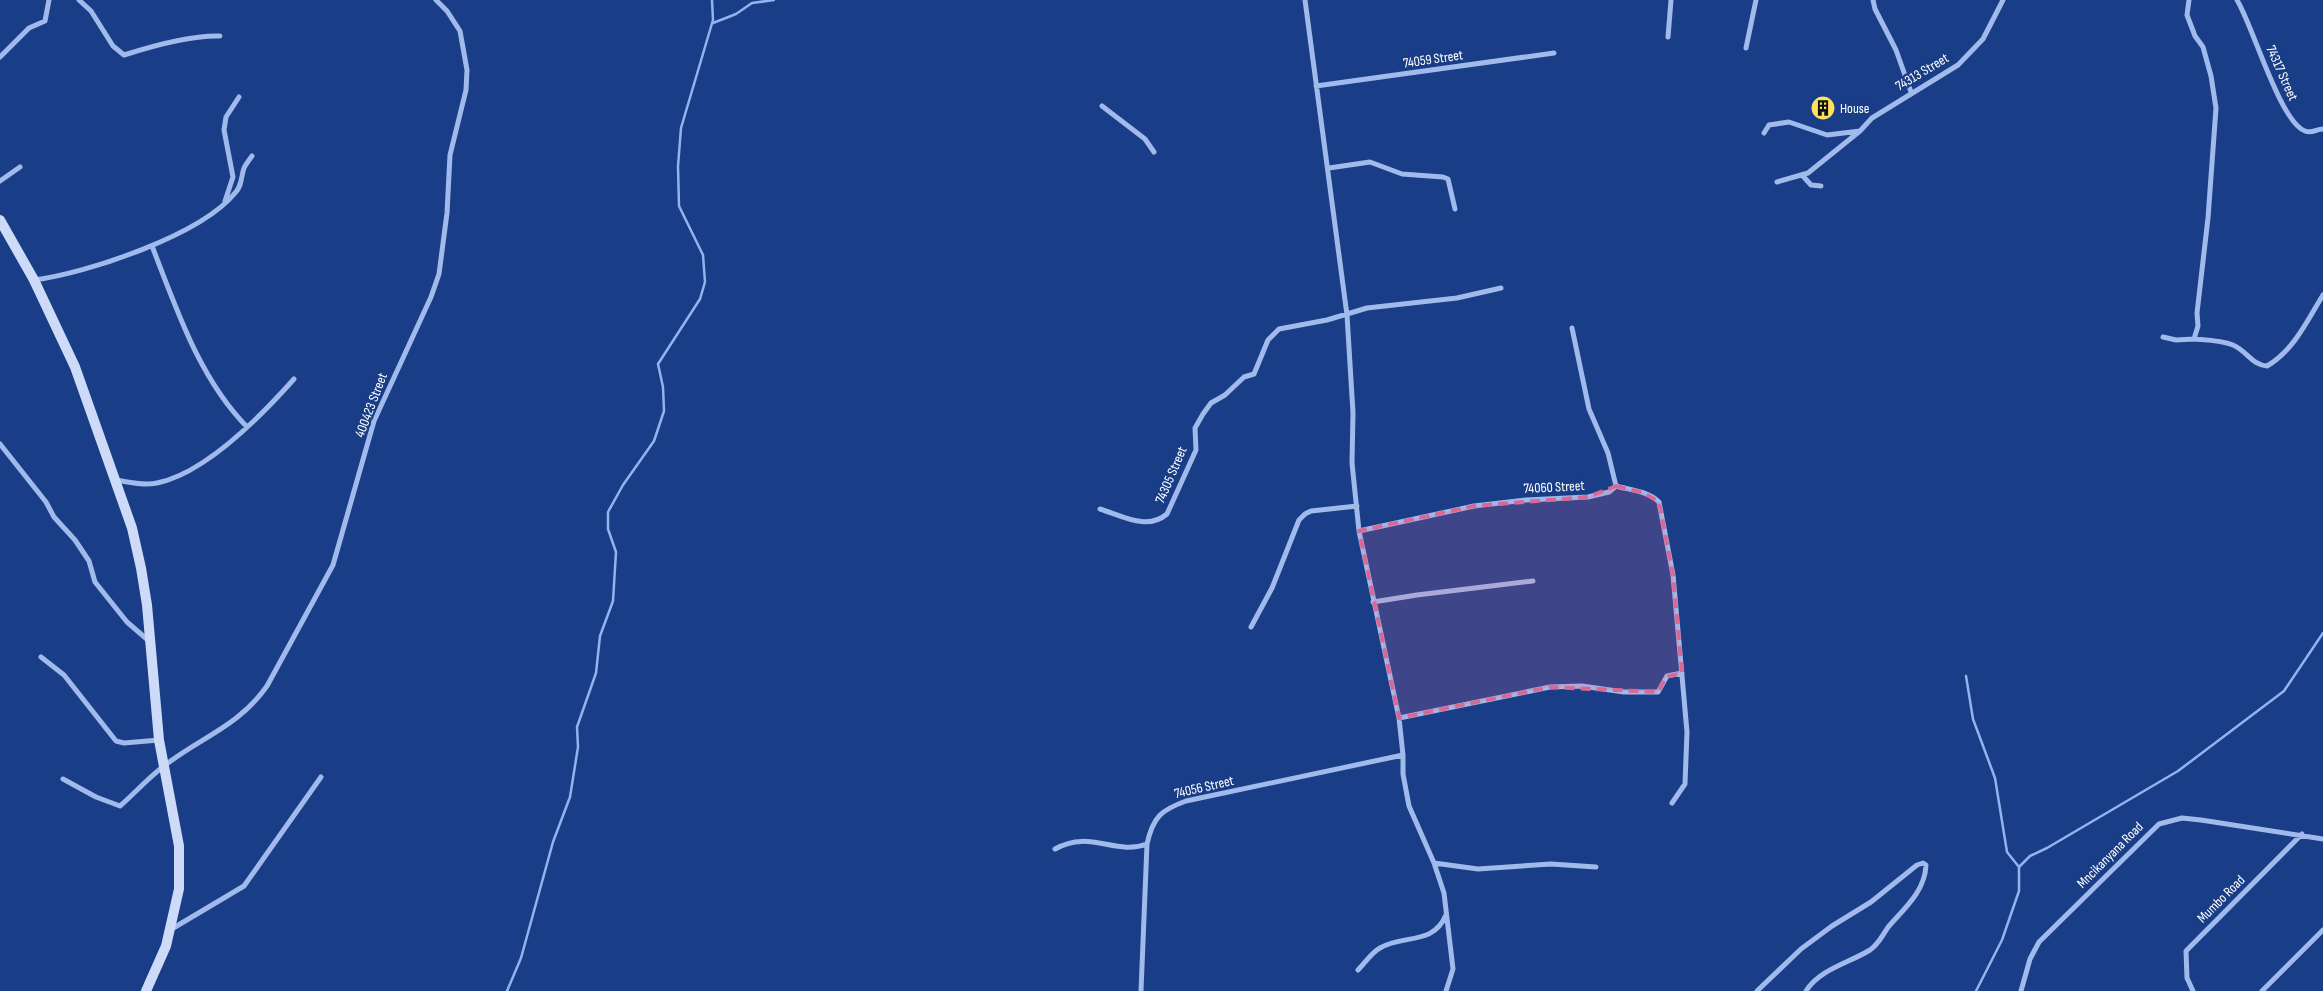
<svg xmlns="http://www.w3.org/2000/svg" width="2323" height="991" viewBox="0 0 2323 991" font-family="'Sofia Sans Condensed',sans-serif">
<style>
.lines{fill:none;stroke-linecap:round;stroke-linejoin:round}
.stream{stroke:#93b3ef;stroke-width:2.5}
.street{stroke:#a1baec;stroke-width:5}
.secondary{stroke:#cddbf9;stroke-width:10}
.marked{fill:#d76994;fill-opacity:0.2;stroke:#d76994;stroke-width:4;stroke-dasharray:10 6;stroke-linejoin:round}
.labels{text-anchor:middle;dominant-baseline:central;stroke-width:4.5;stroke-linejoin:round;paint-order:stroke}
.street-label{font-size:14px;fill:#fff;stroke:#193d86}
.poi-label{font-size:14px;fill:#fff;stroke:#193d86;text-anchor:start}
</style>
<rect width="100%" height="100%" fill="#193d86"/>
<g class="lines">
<!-- stream -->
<path class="stream" d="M713,23L736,14L752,3L774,0
M1966,676L1973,719L1995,778L2007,852L2019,867
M507,991L521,958L553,842L570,797L578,747L577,727L596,673L600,636L613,601L616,552L608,529V512L623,485L654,441L664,411L663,387L658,364L700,299L705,282L703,255L679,206L678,166L681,128L713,20L712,0
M1976,991L2002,940L2019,891V867L2030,856L2047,848L2178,771L2284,691L2323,633"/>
<!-- street -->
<path class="street" d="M79,0L91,11L113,46L124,55C152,46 190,35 220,36
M1305,0L1347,315L1353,413L1352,463L1359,531L1399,718L1403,755V774L1409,806L1434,863L1444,893L1453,969L1446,991
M1873,0L1875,9L1896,50L1911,92
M2189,0L2187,15L2195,36L2203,47L2211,76L2216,108L2208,218L2197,313L2198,326L2194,339C2207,340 2221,340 2233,345C2247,351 2252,365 2267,366C2294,350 2307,321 2323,295
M2237,0C2253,26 2280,122 2305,131C2312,134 2316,129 2323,129
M1668,37L1671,0
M1746,48L1756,0
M0,57L29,28L45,21L49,0
M1316,86L1554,53
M1102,106L1145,139L1154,152
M1764,133L1769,125L1789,122L1827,135L1860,131
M1329,168L1370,162L1402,174L1443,177L1448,179L1455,209
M1802,175L1811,185L1821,186
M0,181L20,167
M1777,182L1808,173L1860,131L1872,118L1958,65L1983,39L2003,0
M225,201L233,177L224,130L226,117L239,97
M152,246C177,310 199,378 247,427
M34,280C88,273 201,235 235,193C242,186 241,177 244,168C246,164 249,160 252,156
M1572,328L1589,409L1608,453L1616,486
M2163,337L2176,340L2194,339
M0,444L46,502L54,517L75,540L89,561L95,582L127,622L149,641
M115,480C129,482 143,486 157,483C206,473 262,415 294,379
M1616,486C1630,490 1648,491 1659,502L1673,575L1687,732L1685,784L1672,803
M1100,509C1123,516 1147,531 1167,514L1196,450L1195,428L1203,414L1211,403L1225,395L1244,377L1254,374L1268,340L1279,329L1327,320L1367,308L1457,298L1501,288
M1359,531L1474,506L1526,500L1588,497L1609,492L1616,486
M1373,602L1417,595L1533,581
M1251,627L1272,588L1299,520L1305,514L1311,511L1357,506
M41,657L64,675L116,741L124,743L159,740
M1399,718L1550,687L1582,686L1624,692H1658L1667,676L1682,673
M63,779L96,797L120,806C135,793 148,778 164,766C201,737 238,727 267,686L333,565L374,421L431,297L439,274L447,213L450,155L466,90L467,70L460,31L447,11L436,0
M1055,849C1090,829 1115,856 1147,844
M1434,863L1478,869L1551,864L1596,867
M170,930L244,886L321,777
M1358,970C1365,963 1372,952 1380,948C1403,934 1433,946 1446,915
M1141,991L1147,844C1153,817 1161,810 1186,801L1403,755
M1757,991L1801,949L1832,926L1871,902L1917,865L1923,863L1926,865C1925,891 1905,908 1889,926C1883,934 1879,944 1870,950C1849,963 1820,969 1806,991
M2021,991L2030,959L2039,942L2159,824L2182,818L2201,820L2323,839
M2193,991L2187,978L2186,951L2302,834
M2262,991L2323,930"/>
<!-- secondary -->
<path class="secondary" d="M0,220L34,280L75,367L132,528L141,568L147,605L159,740L179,846V889L166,946L146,991"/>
</g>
<!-- marked area -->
<path class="marked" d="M1616,486L1644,493L1659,502L1673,575L1682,673L1666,677L1658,692L1550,687L1399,718L1359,531L1474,506L1588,497Z"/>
<!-- icons -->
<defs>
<symbol id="building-disc" viewBox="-11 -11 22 22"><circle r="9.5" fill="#ffe25c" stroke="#193d86"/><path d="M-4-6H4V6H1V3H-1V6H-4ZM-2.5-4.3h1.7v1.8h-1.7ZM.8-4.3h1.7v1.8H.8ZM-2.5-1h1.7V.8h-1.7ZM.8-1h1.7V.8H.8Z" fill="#111"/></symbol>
</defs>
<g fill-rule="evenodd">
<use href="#building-disc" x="1809" y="94" width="28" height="28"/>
</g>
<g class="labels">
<!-- street labels -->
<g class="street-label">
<text transform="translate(1433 59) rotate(-8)">74059 Street</text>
<text transform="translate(1922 72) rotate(-31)">74313 Street</text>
<text transform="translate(2282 73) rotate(66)">74317 Street</text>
<text transform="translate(371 405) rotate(-69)">400423 Street</text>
<text transform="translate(1171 475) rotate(-67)">74305 Street</text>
<text transform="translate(1554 487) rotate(-3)">74060 Street</text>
<text transform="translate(1204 787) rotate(-13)">74056 Street</text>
<text transform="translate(2110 855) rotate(-45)">Mncikanyana Road</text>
<text transform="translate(2221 899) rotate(-45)">Mumbo Road</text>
</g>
<!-- poi labels -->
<g class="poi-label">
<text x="1840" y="108">House</text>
</g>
</g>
</svg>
